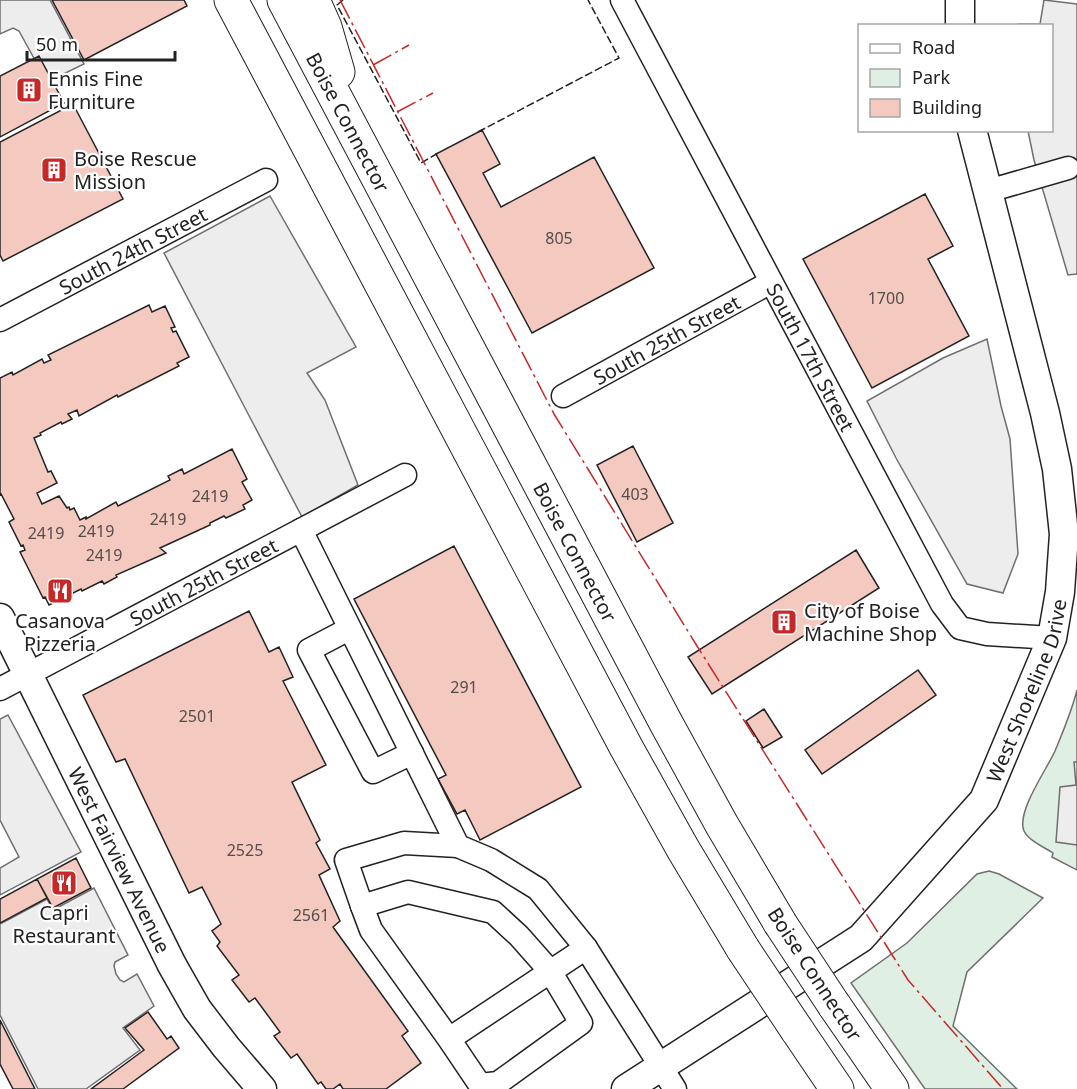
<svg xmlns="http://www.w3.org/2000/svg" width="1077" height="1089" viewBox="0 0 1077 1089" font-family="'Noto Sans',sans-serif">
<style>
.green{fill:#e0efe3;stroke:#6f6f6f;stroke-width:1.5}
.parking{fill:#ededed;stroke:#6f6f6f;stroke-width:1.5}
.building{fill:#f3c9c0;stroke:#222;stroke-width:1.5}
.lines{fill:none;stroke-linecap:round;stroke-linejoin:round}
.minor-casing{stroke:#222;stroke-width:25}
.major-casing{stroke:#222;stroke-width:31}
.highway-casing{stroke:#222;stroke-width:35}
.minor{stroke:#fff;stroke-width:22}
.major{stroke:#fff;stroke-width:28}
.highway{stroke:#fff;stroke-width:33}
.highway-bridge-casing{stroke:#222;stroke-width:35;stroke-linecap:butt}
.highway-bridge{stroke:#fff;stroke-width:33}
.fence{stroke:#222;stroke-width:1.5;stroke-dasharray:8 3;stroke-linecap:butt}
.power{stroke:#c62828;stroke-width:1.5;stroke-dasharray:21 4.5 3 4.5;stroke-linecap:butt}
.labels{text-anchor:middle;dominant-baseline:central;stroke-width:4.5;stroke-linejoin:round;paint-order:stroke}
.number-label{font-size:16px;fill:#564c4a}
.poi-label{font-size:20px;fill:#222;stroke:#fff;text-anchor:start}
.street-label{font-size:20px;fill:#222;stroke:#fff}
</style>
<rect width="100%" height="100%" fill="#fff"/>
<!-- green -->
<path class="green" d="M1077,690V870L1052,857L1053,853C1044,847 1029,841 1024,831C1016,812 1047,769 1055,751C1063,732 1072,710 1077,690Z
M989,871L999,874L1043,898L967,972L953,1026L1017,1089H925L851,983L907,943L977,874Z"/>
<!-- parking -->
<path class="parking" d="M0,0H50L84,64L47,82L19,31L13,28L0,34Z
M1044,0L1077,4V274L1068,275L1034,160L1028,131L1052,130V26H1019V24H1040Z
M270,196L356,347L307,373L325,400L358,485L302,517L164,253Z
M987,339L1001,406L1010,439L1018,554L1003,593L967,584L896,458L867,401L943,358Z
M8,715L81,852L0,895V868L19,857L0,820V719Z
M1074,762H1077V845L1056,842L1060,787L1076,785Z
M94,888L128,955L115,962L114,966L116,974L120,980L124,982L137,974L154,1006L123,1028L140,1050L86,1089H38L0,1015V924L47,899L53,910Z"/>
<!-- building -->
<path class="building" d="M52,0H184L187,6L84,60Z
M39,56L64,103L0,137V76Z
M73,104L123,199L3,261L0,255V142Z
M482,130L500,164L483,173L501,207L594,157L654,268L532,333L436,154Z
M925,194L953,246L928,259L969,336L872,388L803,259Z
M149,305L152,312L165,306L175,327L171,328L173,332L176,331L189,357L177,363L179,366L118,397L117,395L79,416L77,410L68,414L72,419L62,424L61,422L40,433L41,435L34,438L48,472L51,471L57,483L37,493L42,504L59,496L67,508L69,507L70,510L74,508L80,520L86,517V519L116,502L118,506L170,480L168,476L182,469L184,474L232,449L247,479L242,482L252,500L243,505L245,509L226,518L224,516L210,523V525L160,548L166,553L116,575L117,577L104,584L102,581L82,591L81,589L49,605L45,597L43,598L20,552L25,550L23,545L21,546L9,522L14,519L1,494L0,495V378L12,372L13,375L42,359L44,363L51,360L48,355Z
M633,446L673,523L637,542L597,465Z
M454,546L581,787L480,840L465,810L457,814L438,779L446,775L354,599Z
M856,550L879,588L712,694L688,657Z
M249,611L269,652L279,647L293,677L283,681L326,765L292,782L320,840L316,843L330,869L319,875L340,921L333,927L408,1031L402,1036L421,1063L386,1089H343L340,1084L333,1089H326L321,1082L318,1084L297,1054L291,1058L274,1036L280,1032L255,998L249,1002L232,980L239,975L217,946L220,942L212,931L221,924L202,887L189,893L125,759L116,762L83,695Z
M918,670L936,695L822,774L805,750Z
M764,709L782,737L763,748L746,721Z
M76,858L91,888L53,908L37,879Z
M37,879L47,898L0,923V899Z
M148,1012L167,1039L171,1036L179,1048L123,1089H91L144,1050L125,1028Z
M0,1020L35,1089H13L0,1064Z"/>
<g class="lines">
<defs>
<g id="minor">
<path id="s1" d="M622,0L942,604L960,628L987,634L1052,638"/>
<path d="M988,191L1068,168"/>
<path id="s2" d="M0,320L266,180"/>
<path id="s3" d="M563,396L771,282"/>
<path d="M301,530L458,846L491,860L538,889L586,948L675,1089"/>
<path d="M349,629L309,650L373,772L412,753"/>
<path id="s4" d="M0,689L405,475"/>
<path d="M362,906L346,860L404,843L458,846"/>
<path d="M449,1039L371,930L362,906L408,892L493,912L519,936L550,971L581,1023L498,1083L480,1085L449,1039L586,948"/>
</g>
<g id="major">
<path d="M960,0V26"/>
<path id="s5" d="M0,618L172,965L197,1009L226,1047L262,1089"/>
<path id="s6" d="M626,1089L861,938L984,800L1052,638L1060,592L1064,534L1057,469L1045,413L972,130"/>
</g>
<g id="highway">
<path d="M231,0L626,747L683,849L743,949"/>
<path id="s7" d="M284,0L666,723L722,825L780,923"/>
<path d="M313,0L325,27L338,72"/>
<path d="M834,1005L892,1089"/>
<path d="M797,1030L837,1089"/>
</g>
</defs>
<!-- minor casing -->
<use href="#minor" class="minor-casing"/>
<!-- major casing -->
<use href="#major" class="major-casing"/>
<!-- highway casing -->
<use href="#highway" class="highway-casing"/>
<!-- minor -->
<use href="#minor" class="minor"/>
<!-- major -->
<use href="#major" class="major"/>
<!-- highway -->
<use href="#highway" class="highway"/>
<defs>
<path id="highway-bridge" d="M780,923L834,1005
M743,949L797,1030"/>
</defs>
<!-- highway-bridge casing -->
<use href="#highway-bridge" class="highway-bridge-casing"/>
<!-- highway-bridge -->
<use href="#highway-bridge" class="highway-bridge"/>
<!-- fence -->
<path class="fence" d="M343,0L337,5L421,163L438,153
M478,132L619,58L588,0"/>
<!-- power -->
<path class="power" d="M340,0L554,414L697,646L908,980L1003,1089
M373,65L409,45
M397,112L433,93"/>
</g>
<!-- icons -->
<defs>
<symbol id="building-square" viewBox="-11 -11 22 22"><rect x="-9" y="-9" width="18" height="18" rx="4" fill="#c62828" stroke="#fff"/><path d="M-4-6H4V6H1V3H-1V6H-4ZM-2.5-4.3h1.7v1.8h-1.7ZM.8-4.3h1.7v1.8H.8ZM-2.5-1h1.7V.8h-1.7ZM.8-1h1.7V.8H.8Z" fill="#fff"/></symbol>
<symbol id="restaurant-square" viewBox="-11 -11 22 22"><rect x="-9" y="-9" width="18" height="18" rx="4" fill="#c62828" stroke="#fff"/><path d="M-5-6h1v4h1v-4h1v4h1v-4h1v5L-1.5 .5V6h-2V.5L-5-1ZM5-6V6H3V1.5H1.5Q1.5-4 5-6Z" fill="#fff"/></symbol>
</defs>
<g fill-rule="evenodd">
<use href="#building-square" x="14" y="75" width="30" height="30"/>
<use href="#building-square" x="39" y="155" width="30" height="30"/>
<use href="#restaurant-square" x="45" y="576" width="30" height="30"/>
<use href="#building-square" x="769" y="607" width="30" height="30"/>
<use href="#restaurant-square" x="49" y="868" width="30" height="30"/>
</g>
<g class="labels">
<!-- number labels -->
<g class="number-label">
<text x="559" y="238">805</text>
<text x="886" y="298">1700</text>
<text x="635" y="494">403</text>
<text x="210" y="496">2419</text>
<text x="168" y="519">2419</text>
<text x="96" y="531">2419</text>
<text x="46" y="533">2419</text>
<text x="104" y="555">2419</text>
<text x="464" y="687">291</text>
<text x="197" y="716">2501</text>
<text x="245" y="850">2525</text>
<text x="311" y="915">2561</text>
</g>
<!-- poi labels -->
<g class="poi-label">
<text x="48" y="78">Ennis Fine<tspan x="48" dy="23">Furniture</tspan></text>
<text x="74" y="158">Boise Rescue<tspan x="74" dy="23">Mission</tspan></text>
<text x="804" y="610">City of Boise<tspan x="804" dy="23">Machine Shop</tspan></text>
<text x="60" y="620" text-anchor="middle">Casanova<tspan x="60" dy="23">Pizzeria</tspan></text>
<text x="64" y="912" text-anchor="middle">Capri<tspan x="64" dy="23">Restaurant</tspan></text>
</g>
<!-- street labels -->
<g class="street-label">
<text stroke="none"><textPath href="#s7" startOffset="138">Boise Connector</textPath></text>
<text stroke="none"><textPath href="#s2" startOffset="150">South 24th Street</textPath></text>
<text stroke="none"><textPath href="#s3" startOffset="118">South 25th Street</textPath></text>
<text stroke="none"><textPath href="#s1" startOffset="404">South 17th Street</textPath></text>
<text stroke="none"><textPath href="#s7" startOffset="624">Boise Connector</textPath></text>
<text stroke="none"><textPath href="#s4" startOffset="230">South 25th Street</textPath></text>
<text stroke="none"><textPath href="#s6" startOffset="582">West Shoreline Drive</textPath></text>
<text stroke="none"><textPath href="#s5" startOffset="270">West Fairview Avenue</textPath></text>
<text transform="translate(815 974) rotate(57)">Boise Connector</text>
</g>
</g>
<!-- legend -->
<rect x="858" y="24" width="195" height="108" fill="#ffffff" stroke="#a7a7a7" stroke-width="1.5"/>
<rect x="870" y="44" width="30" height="9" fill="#ffffff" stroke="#a7a7a7" stroke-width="1.5"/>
<text x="912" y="54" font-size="18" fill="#222222">Road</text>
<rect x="870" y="69" width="30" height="18" fill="#e0efe3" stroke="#a7a7a7" stroke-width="1.5"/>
<text x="912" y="84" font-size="18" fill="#222222">Park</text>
<rect x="870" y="99" width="30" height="18" fill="#f3c9c0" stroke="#a7a7a7" stroke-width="1.5"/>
<text x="912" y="114" font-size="18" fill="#222222">Building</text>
<!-- scale -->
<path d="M27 51v9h148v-9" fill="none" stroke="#222222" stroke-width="3"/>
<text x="36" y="51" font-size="18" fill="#222222" stroke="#ffffff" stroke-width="4.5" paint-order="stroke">50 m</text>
</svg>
